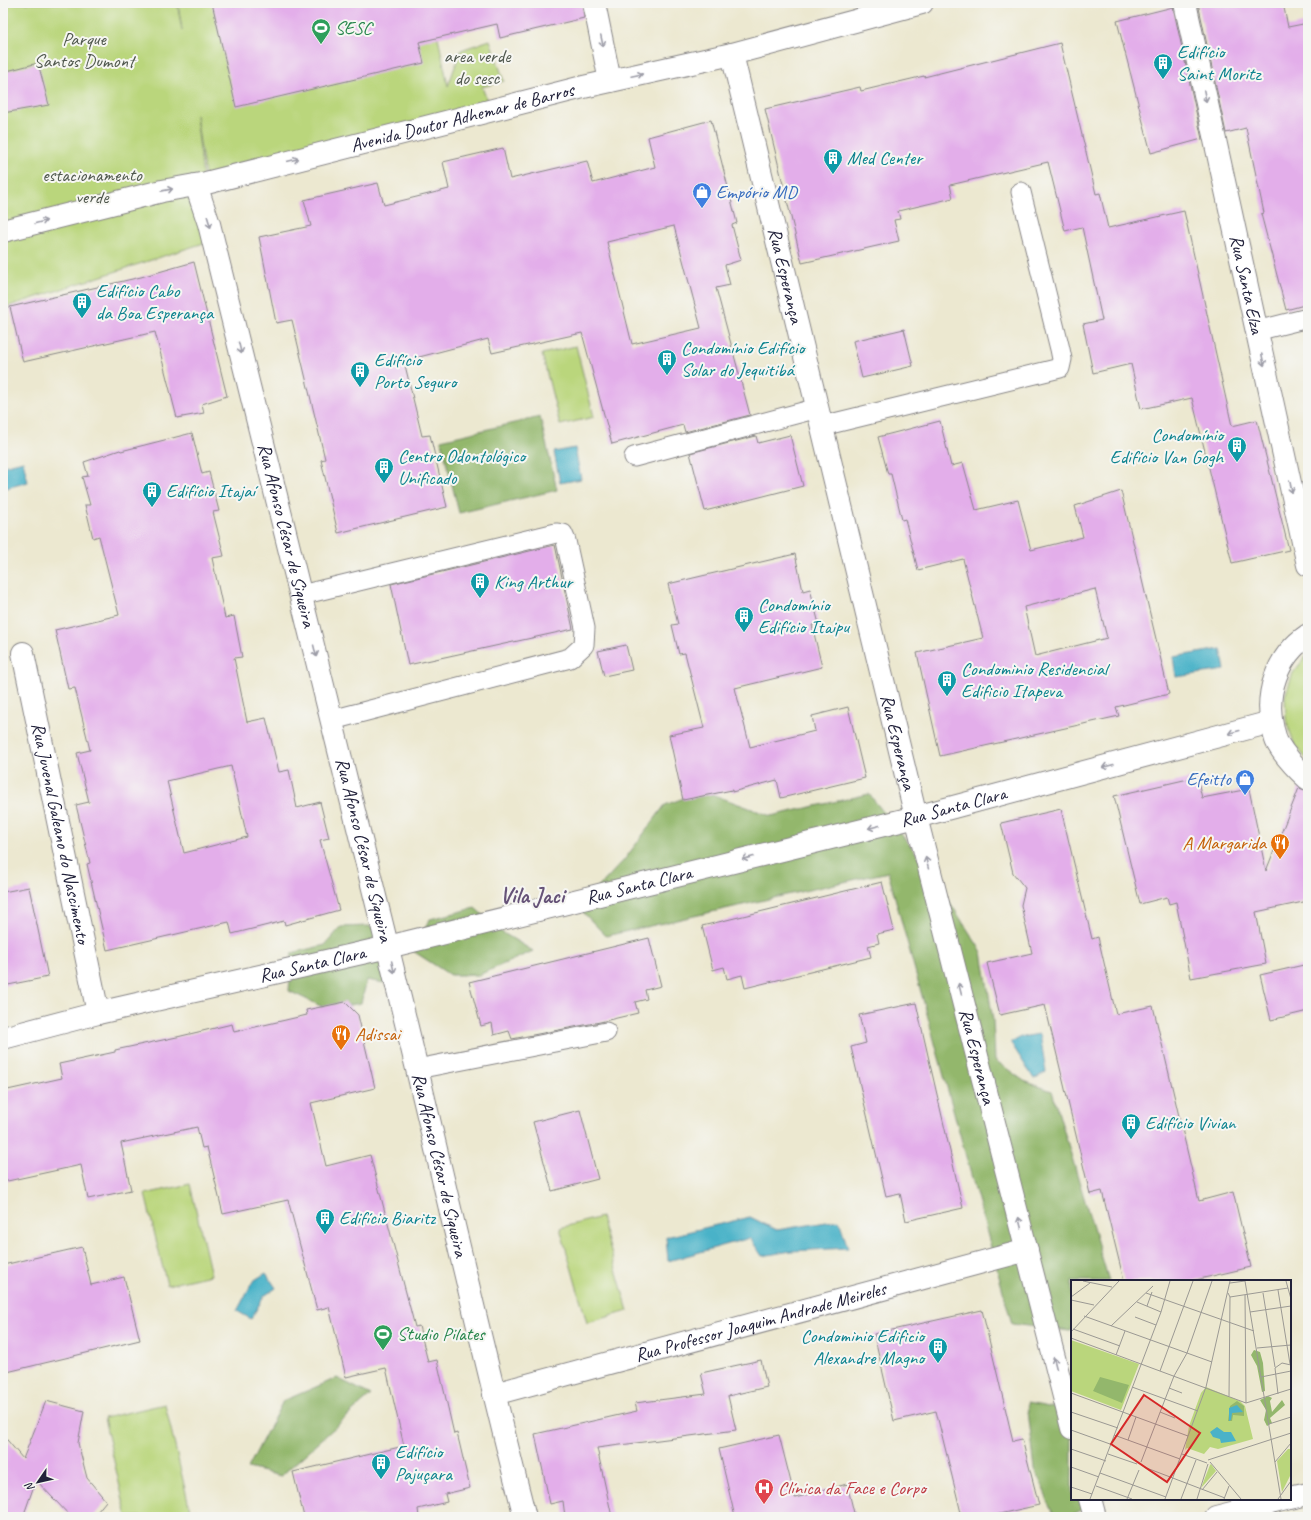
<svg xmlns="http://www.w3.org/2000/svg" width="1311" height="1520" viewBox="0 0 1311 1520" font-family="Caveat,sans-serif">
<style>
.green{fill:#bad67c;stroke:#6e7c5c}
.forest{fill:#93b76c;stroke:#5a6c54}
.water{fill:#4ab2c8;stroke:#366a82}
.building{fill:#e3aeea;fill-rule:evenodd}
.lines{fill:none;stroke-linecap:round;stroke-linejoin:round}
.lane-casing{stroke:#878586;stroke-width:21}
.street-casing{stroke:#878586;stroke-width:24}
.secondary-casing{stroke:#878586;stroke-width:24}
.lane{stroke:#fff;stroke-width:19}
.street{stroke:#fff;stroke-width:22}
.secondary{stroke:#fff;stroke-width:22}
.oneway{stroke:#9c9ca7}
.labels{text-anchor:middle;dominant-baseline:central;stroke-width:4;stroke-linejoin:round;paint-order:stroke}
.leisure-label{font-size:19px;fill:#27864d;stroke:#f6f6f2;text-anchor:start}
.park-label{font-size:19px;fill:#50584e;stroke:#f6f6f2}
.culture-label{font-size:19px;fill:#0d838f;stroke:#f6f6f2;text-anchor:start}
.street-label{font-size:19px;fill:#22223b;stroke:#f6f6f2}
.shop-label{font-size:19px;fill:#366cbe;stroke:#f6f6f2;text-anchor:start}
.food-label{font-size:19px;fill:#c56008;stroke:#f6f6f2;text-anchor:end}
.health-label{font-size:19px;fill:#be3a42;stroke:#f6f6f2;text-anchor:start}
.district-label{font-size:23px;font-weight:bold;fill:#665378;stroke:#f6f6f2}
.inset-road{fill:none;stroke:#9b9994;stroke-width:1}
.view{fill:#d62828;fill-opacity:0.15;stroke:#d62828;stroke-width:2}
.inset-edge{fill:none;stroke:#22223b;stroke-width:2}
</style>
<rect width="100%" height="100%" fill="#f6f6f2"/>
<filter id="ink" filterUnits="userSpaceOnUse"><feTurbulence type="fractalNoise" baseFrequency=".025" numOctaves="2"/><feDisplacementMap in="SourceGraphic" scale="8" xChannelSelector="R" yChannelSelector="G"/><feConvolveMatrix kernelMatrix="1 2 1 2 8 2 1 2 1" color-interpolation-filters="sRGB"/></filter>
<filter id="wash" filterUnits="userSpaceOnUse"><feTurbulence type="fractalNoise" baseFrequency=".012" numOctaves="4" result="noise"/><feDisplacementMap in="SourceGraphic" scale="16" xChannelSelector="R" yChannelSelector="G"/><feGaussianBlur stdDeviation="0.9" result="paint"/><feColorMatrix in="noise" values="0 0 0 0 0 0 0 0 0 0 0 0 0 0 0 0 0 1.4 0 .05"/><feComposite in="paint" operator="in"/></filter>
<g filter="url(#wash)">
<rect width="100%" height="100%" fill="#ece8d0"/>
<!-- green -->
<path class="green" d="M3,3H177L182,30L178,3H431L448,86L461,50L490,40L504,81L482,87L491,111L206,183L196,115L210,241L3,308Z
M576,346L594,417L560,425L542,354Z
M1308,654V761L1294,743L1286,720L1285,696L1293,673Z
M190,1184L211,1275L167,1285L145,1194Z
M601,1217L628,1311L587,1323L560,1228Z
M165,1404L191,1514L179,1517H127L104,1418Z"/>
<!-- forest -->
<path class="forest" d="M540,417L557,490L459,513L441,440Z
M703,791L771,816L869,794L925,864L982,952L993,1020L995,1060L1024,1081L1052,1091L1109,1281H1072V1330L1070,1331L1012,1324L888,872L606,936L579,908L625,859L665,805Z
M475,908L500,931L533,951L479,975H450L413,951L430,919Z
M369,926L392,939L384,983L367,980L361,1003L327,1009L289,991L292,953L325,945L341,927Z
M337,1378L371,1395L281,1476L248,1468L283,1401Z
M1027,1403L1072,1411V1499H1105L1067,1517H1055L1035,1469Z"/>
<!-- water -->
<path class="water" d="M575,448L581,479L560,483L554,452Z
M23,461L28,482L3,489V466Z
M1221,649L1225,670L1176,677L1173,657Z
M1040,1034L1046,1072L1034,1079L1011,1043L1021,1037Z
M750,1217L777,1230L839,1220L848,1248L791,1251L762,1256L750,1238L668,1261L666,1237Z
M266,1273L276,1288L264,1296L251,1319L237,1311L253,1281Z"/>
<g id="blocks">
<!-- building -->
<path class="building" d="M212,3H582L584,18L500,38L497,24L419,42L424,63L236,107Z
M1198,3H1283L1288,27L1308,23V304L1286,310L1261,214L1264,213L1246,128L1226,133Z
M1173,7L1202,139L1151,153L1117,21Z
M1060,43L1096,194L1100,193L1108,228L1184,211L1232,426L1257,420L1289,550L1232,563L1192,398L1141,409L1131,364L1093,373L1083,324L1102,320L1082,227L1065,231L1048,162L950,185L953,198L898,211L900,219L894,220L899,241L802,263L765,109L860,87L861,91L924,76V77Z
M38,63L49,105L3,113V72Z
M711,120L737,223L732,225L741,260L725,265L730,285L716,288L750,415L685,432L683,425L612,444L582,333L492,353L488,339L404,361L422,436L430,435L447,507L338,533L321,460L325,459L292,320L276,323L259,237L311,226L304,200L378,183L384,205L449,189L443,162L503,148L510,179L587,161L593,183L655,167L648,137ZM674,226L701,328L632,344L607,242Z
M194,262L227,396L202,404L204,413L177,418L155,332L23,362L10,307L141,277Z
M904,329L913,366L862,378L853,341Z
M940,421L951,466L963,463L976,510L1018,500L1031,550L1083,537L1075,506L1121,491L1169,694L1116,707L1119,716L940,756L917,653L983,638L963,559L918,570L905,519L902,520L891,474H888L878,437ZM1095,589L1107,638L1035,656L1024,607Z
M192,433L202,474L209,472L219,511L213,512L224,556L212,558L225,618L234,616L242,657L234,658L247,722L266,718L279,772L289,770L297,808L320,802L329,838L320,840L339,910L285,925L284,921L232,934L229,922L107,950L87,864L90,863L76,805L89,802L77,753L90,750L75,688L68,689L55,630L119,615L99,536L93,538L85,505H90L82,477L88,476L84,462L120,450L121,451ZM231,766L247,837L184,853L167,781Z
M790,435L803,486L705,511L690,453L756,436L758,443Z
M555,545L573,629L408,665L391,584Z
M795,554L803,591L810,589L819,624L812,625L822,667L735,688L750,747L815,731L812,716L848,707L865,778L781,798L777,780L732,792V790L683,800L669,735L704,728L685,653L679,654L672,625L678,624L668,584Z
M626,645L632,670L604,676L598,651Z
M1197,777L1202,798L1249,789L1266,871L1299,788L1308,791V901L1256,912L1266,964L1191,978L1176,902L1169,904L1167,897L1140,904L1114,796Z
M1061,809L1092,939L1098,937L1116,1014L1153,1006L1199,1201L1233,1192L1251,1267L1191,1281H1124L1102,1191L1090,1194L1045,1005L1000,1015L987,963L1032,953L1021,905L1025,888L1013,873L1001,823Z
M882,882L894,930L877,934L879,943L868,946L871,957L745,988L742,975L727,979L724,967L713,970L702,926Z
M29,887L48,977L3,986V892Z
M649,938L661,986L645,990L647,999L635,1002L638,1013L600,1022L512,1039L509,1031L494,1035L492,1023L481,1026L469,982Z
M1308,964V1011L1271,1020L1260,975Z
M345,1002L358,1015L375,1088L311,1103L326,1166L370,1155L415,1327L419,1326L428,1362L437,1360L454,1434L457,1433L470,1488L445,1494L447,1502L418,1509L419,1517H304L293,1472L404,1446L386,1368L346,1377L329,1307L317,1310L288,1200L223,1214L207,1147L202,1148L197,1127L121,1143L131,1190L88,1199L81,1165L3,1182V1091L62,1078L59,1064L115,1052V1050L177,1037L232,1024L234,1032L307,1015L306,1010Z
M916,1003L963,1208L906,1221L900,1193L886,1196L851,1047L866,1043L859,1015Z
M580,1110L598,1179L552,1191L533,1122Z
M82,1247L91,1285L124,1277L140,1340L3,1373V1265Z
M982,1310L1013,1441L1022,1439L1039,1505L986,1517H962L936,1411L894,1421L874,1334Z
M761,1360L767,1387L728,1396L736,1430L597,1448L612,1517H565L563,1501L550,1504L535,1434L637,1411L635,1403L706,1394L701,1373Z
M46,1401L84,1411L78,1443L87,1478L106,1501L93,1517H71L36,1480L23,1517H3V1435L23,1459Z
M779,1435L795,1498L847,1484L855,1517H735L719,1449Z"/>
</g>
</g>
<g filter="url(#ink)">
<use href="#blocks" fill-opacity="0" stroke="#878586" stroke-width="1"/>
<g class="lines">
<defs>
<path id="lane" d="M1256,331L1308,318
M822,426L1060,368L1062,359L1060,349L1021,192
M634,457L818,408
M301,595L556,533L563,534L566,541L585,628L584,645L570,658L332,720
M417,1069L606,1032"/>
<g id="street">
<path d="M594,3L610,81"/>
<path id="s1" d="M1185,3L1308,565"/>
<path id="s2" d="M732,54L916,817L1072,1428"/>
<path id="s3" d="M196,185L209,224C269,464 329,704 387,945C434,1135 476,1327 525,1517"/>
<path d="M1308,635C1277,656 1264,694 1273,730C1275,734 1275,740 1278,744C1286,758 1296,768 1308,779"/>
<path id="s4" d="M23,653L98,1013"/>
<path id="s5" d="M3,1038L98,1013L388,947L916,817L1271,722"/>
<path id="s6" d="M494,1394L1027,1250"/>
<path d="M1090,1499L1095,1517"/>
</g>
<g id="secondary">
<path id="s7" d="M3,231L162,191L206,183L579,88L732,54L922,3"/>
<path d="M1290,1498L1308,1494"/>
<path d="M1216,1517L1286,1499"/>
</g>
</defs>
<!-- lane casing -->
<use href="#lane" class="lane-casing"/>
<!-- street casing -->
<use href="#street" class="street-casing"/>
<!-- secondary casing -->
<use href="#secondary" class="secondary-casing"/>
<!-- lane -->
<use href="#lane" class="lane"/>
<!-- street -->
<use href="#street" class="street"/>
<!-- secondary -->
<use href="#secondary" class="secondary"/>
</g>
<!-- one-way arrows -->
<defs><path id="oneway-shaft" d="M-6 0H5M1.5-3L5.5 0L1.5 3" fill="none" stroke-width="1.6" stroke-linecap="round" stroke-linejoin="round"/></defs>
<g class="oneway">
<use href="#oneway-shaft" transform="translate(602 41) rotate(78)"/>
<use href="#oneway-shaft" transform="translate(637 75) rotate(-12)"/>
<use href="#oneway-shaft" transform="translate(1205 96) rotate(78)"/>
<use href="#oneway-shaft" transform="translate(293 160) rotate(-14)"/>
<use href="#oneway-shaft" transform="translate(167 190) rotate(-11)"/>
<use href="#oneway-shaft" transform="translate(41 222) rotate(-14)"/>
<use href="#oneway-shaft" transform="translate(209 222) rotate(73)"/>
<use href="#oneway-shaft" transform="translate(240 348) rotate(76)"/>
<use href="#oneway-shaft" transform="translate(1263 360) rotate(78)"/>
<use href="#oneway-shaft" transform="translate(1291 487) rotate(78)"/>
<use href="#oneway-shaft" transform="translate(315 651) rotate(76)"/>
<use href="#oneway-shaft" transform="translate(1234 732) rotate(165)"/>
<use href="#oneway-shaft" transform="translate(1108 766) rotate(165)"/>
<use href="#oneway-shaft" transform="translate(874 827) rotate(166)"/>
<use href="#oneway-shaft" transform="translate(748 858) rotate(166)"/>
<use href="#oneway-shaft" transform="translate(927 863) rotate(-104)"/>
<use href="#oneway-shaft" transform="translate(393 967) rotate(77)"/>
<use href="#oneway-shaft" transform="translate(960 989) rotate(-104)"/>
<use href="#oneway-shaft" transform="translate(1020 1223) rotate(-104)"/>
<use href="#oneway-shaft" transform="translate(1055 1363) rotate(-104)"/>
</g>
</g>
<!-- icons -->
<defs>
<symbol id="stadium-pin" viewBox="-11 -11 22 30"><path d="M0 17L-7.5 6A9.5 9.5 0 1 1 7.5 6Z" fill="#2e9e5b" stroke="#f6f6f2"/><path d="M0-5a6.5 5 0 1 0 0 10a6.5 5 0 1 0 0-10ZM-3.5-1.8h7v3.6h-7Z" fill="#fff"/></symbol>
<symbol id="building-pin" viewBox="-11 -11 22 30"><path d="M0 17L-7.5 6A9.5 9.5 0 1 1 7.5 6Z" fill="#0f9aa8" stroke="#f6f6f2"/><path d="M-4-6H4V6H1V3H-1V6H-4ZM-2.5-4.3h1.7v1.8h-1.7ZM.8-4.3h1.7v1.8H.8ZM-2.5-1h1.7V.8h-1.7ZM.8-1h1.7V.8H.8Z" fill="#fff"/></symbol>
<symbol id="shop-pin" viewBox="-11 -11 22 30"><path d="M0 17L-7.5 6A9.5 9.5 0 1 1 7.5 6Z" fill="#3f7fe0" stroke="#f6f6f2"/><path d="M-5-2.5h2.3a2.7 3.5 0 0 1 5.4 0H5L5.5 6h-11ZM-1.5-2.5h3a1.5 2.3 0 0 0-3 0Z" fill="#fff"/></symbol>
<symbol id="restaurant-pin" viewBox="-11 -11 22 30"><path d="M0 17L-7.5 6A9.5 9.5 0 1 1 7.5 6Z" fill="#e8710a" stroke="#f6f6f2"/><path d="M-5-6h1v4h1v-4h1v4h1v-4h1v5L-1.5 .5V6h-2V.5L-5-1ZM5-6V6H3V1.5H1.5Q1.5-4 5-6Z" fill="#fff"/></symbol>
<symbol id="hospital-pin" viewBox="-11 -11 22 30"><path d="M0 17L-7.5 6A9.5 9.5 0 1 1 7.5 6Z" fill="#e0444e" stroke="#f6f6f2"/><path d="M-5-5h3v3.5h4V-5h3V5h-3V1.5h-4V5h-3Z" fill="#fff"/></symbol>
</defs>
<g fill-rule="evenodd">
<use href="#stadium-pin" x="310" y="17" width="22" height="30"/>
<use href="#building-pin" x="1152" y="52" width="22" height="30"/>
<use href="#building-pin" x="822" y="147" width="22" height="30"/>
<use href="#shop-pin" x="691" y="181" width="22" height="30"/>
<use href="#building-pin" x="71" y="291" width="22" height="30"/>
<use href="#building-pin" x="656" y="348" width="22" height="30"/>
<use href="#building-pin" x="349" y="360" width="22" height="30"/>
<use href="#building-pin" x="1226" y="435" width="22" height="30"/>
<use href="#building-pin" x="373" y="456" width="22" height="30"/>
<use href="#building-pin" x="141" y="480" width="22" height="30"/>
<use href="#building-pin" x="469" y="571" width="22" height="30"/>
<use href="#building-pin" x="733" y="605" width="22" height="30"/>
<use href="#building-pin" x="936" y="669" width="22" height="30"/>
<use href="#shop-pin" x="1234" y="768" width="22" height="30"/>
<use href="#restaurant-pin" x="1269" y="832" width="22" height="30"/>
<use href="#restaurant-pin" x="330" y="1023" width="22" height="30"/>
<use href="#building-pin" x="1120" y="1112" width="22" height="30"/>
<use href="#building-pin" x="314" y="1207" width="22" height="30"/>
<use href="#stadium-pin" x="372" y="1323" width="22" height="30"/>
<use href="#building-pin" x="927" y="1336" width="22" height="30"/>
<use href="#building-pin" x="370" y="1452" width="22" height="30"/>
<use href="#hospital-pin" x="753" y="1477" width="22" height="30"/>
</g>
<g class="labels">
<!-- leisure labels -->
<g class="leisure-label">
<text x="335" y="28">SESC</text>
<text x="397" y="1334">Studio Pilates</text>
</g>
<!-- park labels -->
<g class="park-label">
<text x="84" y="39">Parque<tspan x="84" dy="22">Santos Dumont</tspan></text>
<text x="477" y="56">area verde<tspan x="477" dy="22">do sesc</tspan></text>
<text x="92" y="175">estacionamento<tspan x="92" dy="22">verde</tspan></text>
</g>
<!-- culture labels -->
<g class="culture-label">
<text x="1177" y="52">Edifício<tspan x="1177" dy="22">Saint Moritz</tspan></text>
<text x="847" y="158">Med Center</text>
<text x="96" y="291">Edifício Cabo<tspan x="96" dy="22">da Boa Esperança</tspan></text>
<text x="681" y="348">Condomínio Edifício<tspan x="681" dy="22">Solar do Jequitibá</tspan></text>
<text x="374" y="360">Edifício<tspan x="374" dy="22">Porto Seguro</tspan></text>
<text x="1223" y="435" text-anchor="end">Condomínio<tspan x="1223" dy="22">Edifício Van Gogh</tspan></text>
<text x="398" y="456">Centro Odontológico<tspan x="398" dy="22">Unificado</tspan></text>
<text x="166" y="491">Edifício Itajaí</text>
<text x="494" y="582">King Arthur</text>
<text x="758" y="605">Condomínio<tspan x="758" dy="22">Edifício Itaipu</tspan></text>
<text x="961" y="669">Condominio Residencial<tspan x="961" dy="22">Edificio Itapeva</tspan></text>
<text x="1145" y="1123">Edifício Vivian</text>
<text x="339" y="1218">Edifício Biaritz</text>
<text x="924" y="1336" text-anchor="end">Condominio Edificio<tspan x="924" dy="22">Alexandre Magno</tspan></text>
<text x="395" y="1452">Edifício<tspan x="395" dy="22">Pajuçara</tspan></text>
</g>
<!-- street labels -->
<g class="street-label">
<text stroke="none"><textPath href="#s7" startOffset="473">Avenida Doutor Adhemar de Barros</textPath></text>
<text stroke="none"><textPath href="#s2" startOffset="228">Rua Esperança</textPath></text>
<text stroke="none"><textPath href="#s1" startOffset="288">Rua Santa Elza</textPath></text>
<text stroke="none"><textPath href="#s3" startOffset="362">Rua Afonso César de Siqueira</textPath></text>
<text stroke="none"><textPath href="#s2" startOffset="708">Rua Esperança</textPath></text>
<text stroke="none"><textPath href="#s5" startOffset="978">Rua Santa Clara</textPath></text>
<text stroke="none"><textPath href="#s4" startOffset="184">Rua Juvenal Galeano do Nascimento</textPath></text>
<text stroke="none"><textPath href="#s3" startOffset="686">Rua Afonso César de Siqueira</textPath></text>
<text stroke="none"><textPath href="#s5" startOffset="654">Rua Santa Clara</textPath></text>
<text stroke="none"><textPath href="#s5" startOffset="318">Rua Santa Clara</textPath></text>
<text stroke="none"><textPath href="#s2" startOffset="1032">Rua Esperança</textPath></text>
<text stroke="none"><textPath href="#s3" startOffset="1010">Rua Afonso César de Siqueira</textPath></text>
<text stroke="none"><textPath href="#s6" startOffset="276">Rua Professor Joaquim Andrade Meireles</textPath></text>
</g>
<!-- shop labels -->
<g class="shop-label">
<text x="716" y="192">Empório MD</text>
<text x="1231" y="779" text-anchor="end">Efeitto</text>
</g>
<!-- food labels -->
<g class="food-label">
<text x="1266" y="843">A Margarida</text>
<text x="355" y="1034" text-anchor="start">Adissai</text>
</g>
<!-- health labels -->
<g class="health-label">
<text x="778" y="1488">Clínica da Face e Corpo</text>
</g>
<!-- district labels -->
<g class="district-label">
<text x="532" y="895">Vila Jaci</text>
</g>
</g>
<!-- overview -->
<g transform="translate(1071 1280)">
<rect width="220" height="220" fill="#ece8d0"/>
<path d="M0,60L68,84L50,130L0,111ZM135,107L169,121L174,126L182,159L147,169L139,167L133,174L116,168L114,170L118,146L130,113ZM217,169H220V194L211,212L206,181ZM140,184L145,191L130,208L139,185Z" fill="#bad67c"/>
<path d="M183,70L189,72L192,83L194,111L191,112L186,86L180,75ZM29,97L58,105L51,123L22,111ZM197,116L201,118L199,121L201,132L211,120L214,125L199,138L201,143L196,146L193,140L195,130L189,120ZM166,121L173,126V136L162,135L161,141H157L159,126Z" fill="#93b76c"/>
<path d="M166,125L172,132L161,133L160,140L158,141V128ZM146,147L153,152H160L165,161L150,163L149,159L142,157L139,152Z" fill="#4ab2c8"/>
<path class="inset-road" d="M12,1L41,7M174,1L210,219M215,1L220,19M159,3L174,1M207,10L219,84M75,13L183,51M157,13L159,17L158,116M192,13L204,87M174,15L175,123M0,17L19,3M159,17L217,8M0,20L23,25M66,22L90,32M76,26L81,12M179,32L220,26M13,36L141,82M64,37L85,45M40,46L82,6M2,49L49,66M0,52L48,1M0,58L175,123L220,109M186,68L220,65M45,75L54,51M89,91L122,1M190,97L220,91M61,107L127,131M98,108L111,113M0,113L117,156M207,114L204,88L211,83L220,85M0,132L47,148M89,132L104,138M198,144L220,137M0,150L39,164M43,155L109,179M57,160L65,137M0,169L35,181M37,174L66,184M111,174L136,183M137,180L220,153M70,182L103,96L116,73L141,1M139,182L170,219M204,182L220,163M0,187L28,197M73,187L154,218M29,193L95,217M25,206L61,219M0,207L21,214M131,210L146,192M19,219L90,32L99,1M56,219L68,190M94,219L135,107L159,1M110,219L125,180M126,219L137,184M153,219L158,206M207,219L220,201"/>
<path class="view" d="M73,115L129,153L96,202L40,164Z"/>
<rect width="220" height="220" class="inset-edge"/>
</g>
<!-- margin -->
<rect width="1311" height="1520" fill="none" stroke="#f6f6f2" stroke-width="16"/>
<!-- north arrow -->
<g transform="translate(38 1482) rotate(236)" stroke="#f6f6f2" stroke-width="3" paint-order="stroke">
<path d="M0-3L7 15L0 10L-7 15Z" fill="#22223b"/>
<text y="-6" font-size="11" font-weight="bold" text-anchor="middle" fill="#22223b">N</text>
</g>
</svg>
